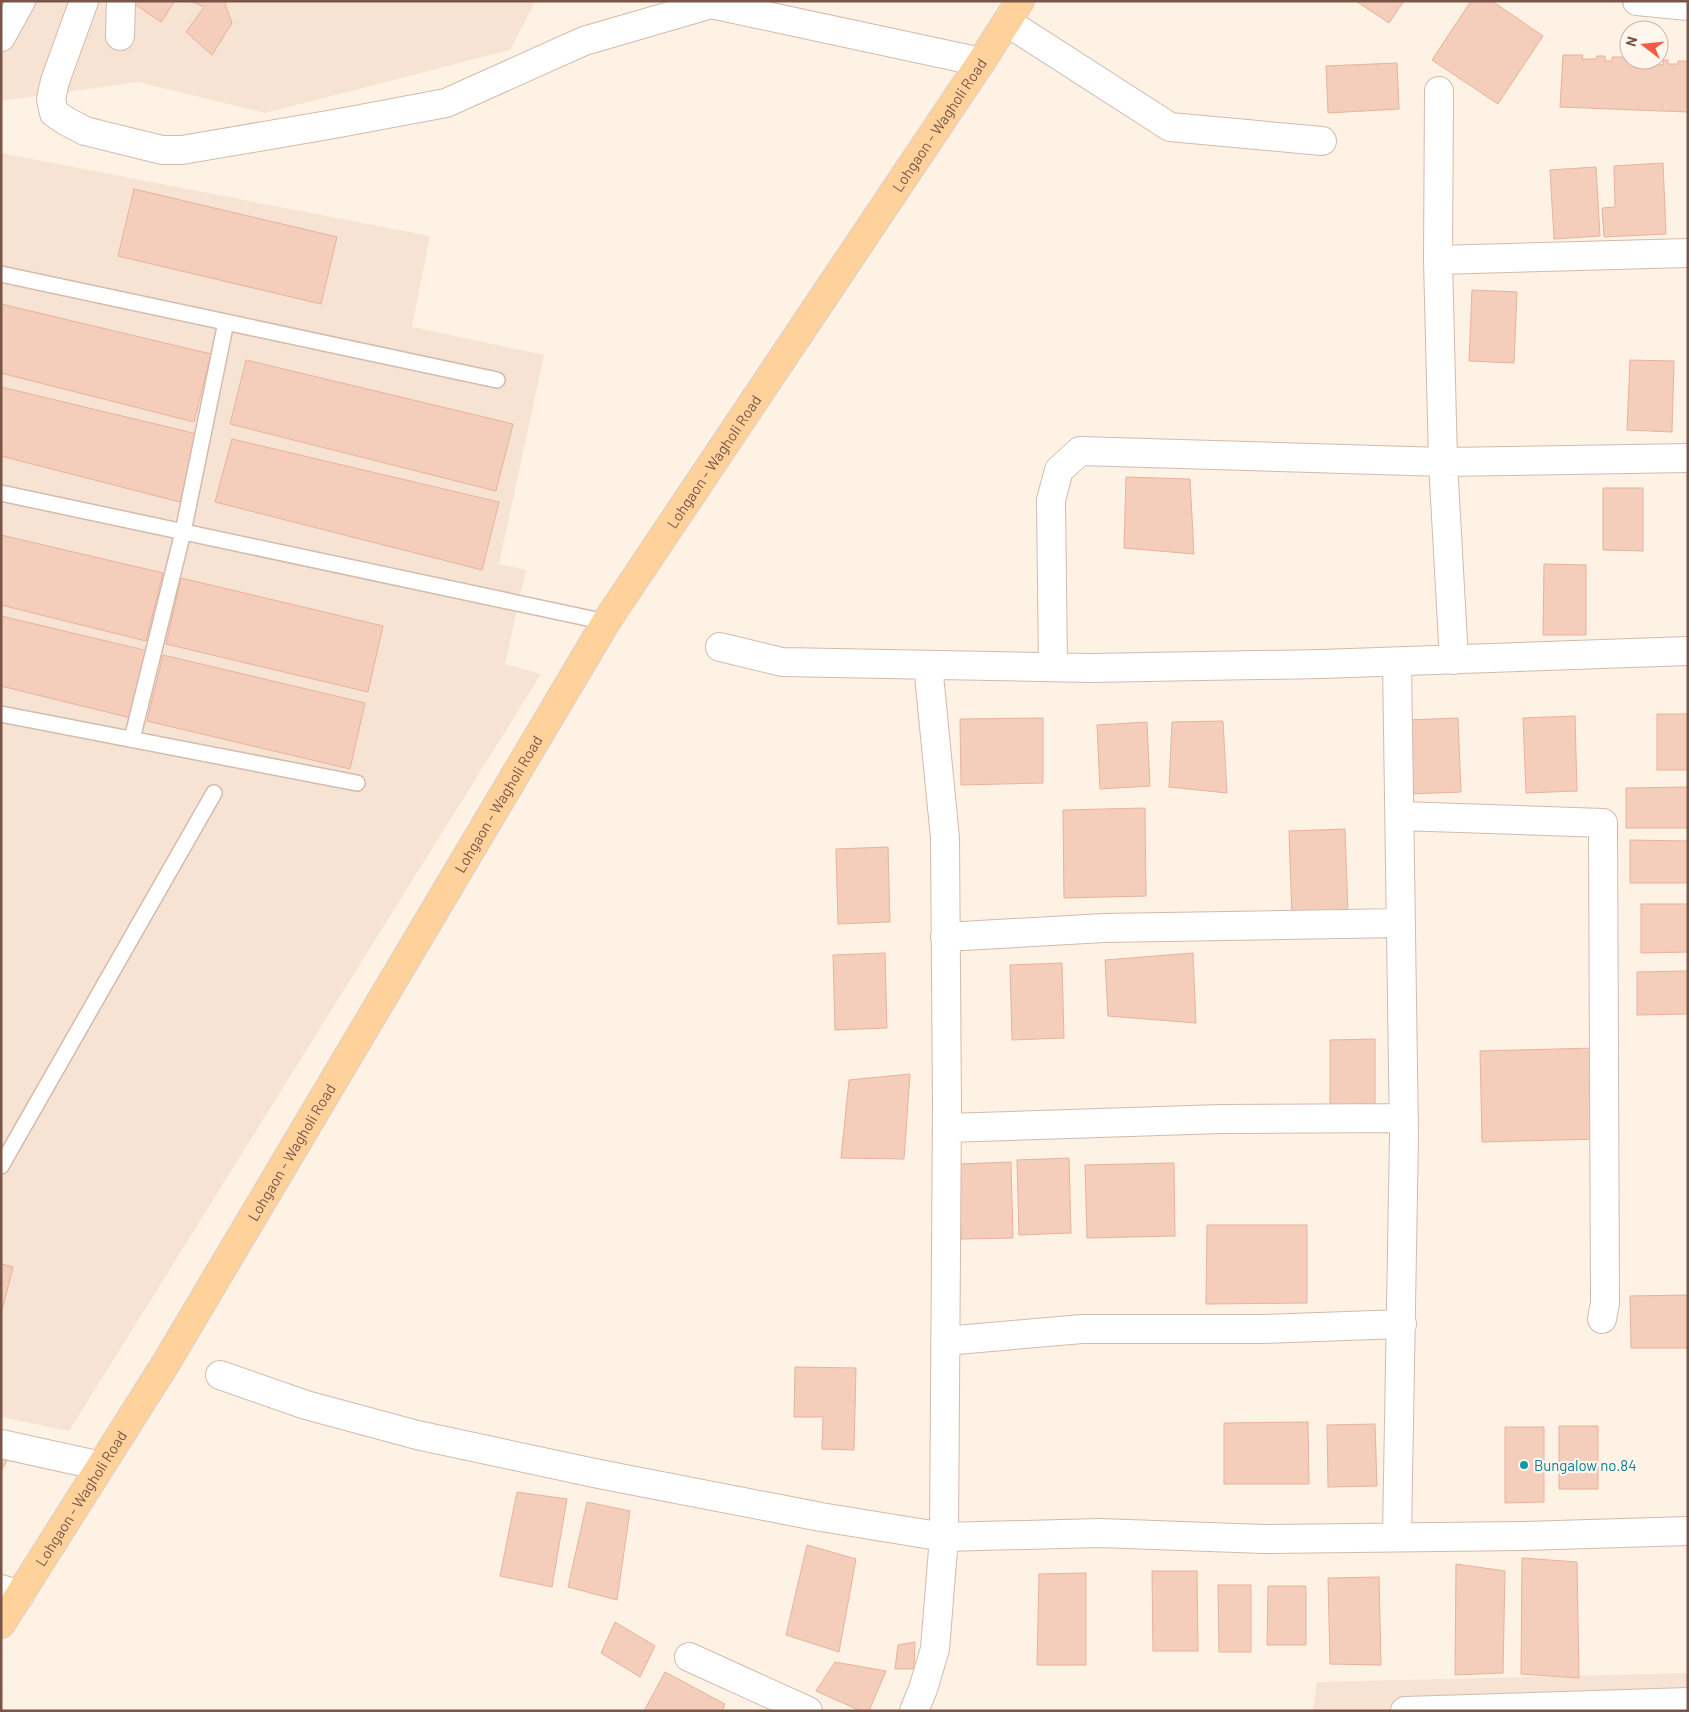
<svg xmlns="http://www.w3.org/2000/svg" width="1689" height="1712" viewBox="0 0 1689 1712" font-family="Barlow,sans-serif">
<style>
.residential{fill:#f6e3d3}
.building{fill:#f5cdbb;stroke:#e9b29a}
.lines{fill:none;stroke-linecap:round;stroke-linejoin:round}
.lane-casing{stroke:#d3bbad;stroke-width:18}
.street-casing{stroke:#d3bbad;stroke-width:30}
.primary-casing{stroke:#d9cfcc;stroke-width:30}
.lane{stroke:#fff;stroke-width:15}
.street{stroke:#fff;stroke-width:28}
.primary{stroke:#ffd29b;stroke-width:28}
.culture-dot{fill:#0f9aa8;stroke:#fff6ed;stroke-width:2}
.labels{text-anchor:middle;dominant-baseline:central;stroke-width:4.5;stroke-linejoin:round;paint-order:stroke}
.street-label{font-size:15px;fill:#795548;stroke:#fff6ed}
.culture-label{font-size:15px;fill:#0d838f;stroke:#fff6ed;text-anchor:start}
</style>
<rect width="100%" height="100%" fill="#fef2e5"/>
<!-- residential -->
<path class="residential" d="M1,1H533V6L510,50L265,113L138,82L1,101Z
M1,153L430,236L412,327L544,355L499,564L526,570L505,664L541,674L69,1431L1,1417Z
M1688,1673V1711H1313L1317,1682Z"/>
<!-- building -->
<path class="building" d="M130,1H175L161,22Z
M190,1H227L225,4L232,23L212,55L186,32L204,7Z
M1356,1H1404L1389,23Z
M1471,1H1492L1543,36L1498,104L1432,60Z
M1563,55H1583L1582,59H1596L1597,56H1605V61H1612V57H1629V60H1646V64L1663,65V60H1668V64H1678V61H1688V112L1560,107Z
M1397,63L1399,109L1328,113L1326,66Z
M1663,163L1666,234L1604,237L1602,208L1615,207L1614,166Z
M1596,167L1600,236L1554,239L1550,170Z
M134,189L337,237L321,304L118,256Z
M1472,290L1517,292L1514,363L1469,361Z
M1,304L211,354L194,422L1,373Z
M246,360L513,424L496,491L230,424Z
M1630,360L1674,361L1672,432L1627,430Z
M1,387L197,434L180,502L1,456Z
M232,439L499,502L482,570L215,502Z
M1126,477L1190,479L1194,554L1124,548Z
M1603,488H1643V551L1603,550Z
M1,535L163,573L146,641L1,605Z
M1544,564L1586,565V635H1543Z
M181,578L383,626L368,692L166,644Z
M1,616L148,651L131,718L1,686Z
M163,655L365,703L350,769L147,721Z
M1657,714H1688V770H1657Z
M1575,716L1577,791L1526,793L1523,718Z
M1043,718V783L961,785L960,719Z
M1458,718L1461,792L1409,794L1407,720Z
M1223,721L1227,793L1169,787L1172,722Z
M1147,722L1150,786L1100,789L1097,725Z
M1688,787V828H1626V788Z
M1145,808L1146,896L1064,898L1063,810Z
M1345,829L1348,914L1292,916L1289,831Z
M1630,840L1688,841V883H1630Z
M888,847L890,922L838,924L836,849Z
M1641,904H1688V952L1641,953Z
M885,953L887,1028L835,1030L833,955Z
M1193,953L1196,1023L1108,1016L1105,960Z
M1062,963L1064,1038L1012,1040L1010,965Z
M1688,971V1014L1637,1015V972Z
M1375,1039V1104L1330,1105V1040Z
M1595,1048L1597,1139L1482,1142L1480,1051Z
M910,1074L904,1159L841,1158L849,1080Z
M1069,1158L1071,1233L1019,1235L1017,1160Z
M1011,1162L1013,1238L961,1239L959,1164Z
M1174,1163L1175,1236L1087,1238L1085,1165Z
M1207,1225H1307V1303L1206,1304Z
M1,1264L13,1267L1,1314Z
M1688,1295V1348H1631L1630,1296Z
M795,1367L856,1368L854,1450L822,1449L823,1417H794Z
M1308,1422L1309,1484H1224V1423Z
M1375,1424L1377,1486L1328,1487L1327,1425Z
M1559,1426H1598V1489H1559Z
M1505,1427H1544V1502L1505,1503Z
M1,1452L11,1454L1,1471Z
M517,1492L567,1499L552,1587L500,1576Z
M587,1502L630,1511L617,1600L568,1587Z
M807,1545L856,1559L839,1652L786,1635Z
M1522,1558L1577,1562L1579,1678L1521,1674Z
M1456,1564L1505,1571L1503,1673L1455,1675Z
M1152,1571H1197L1198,1651H1153Z
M1086,1573V1665H1037L1039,1574Z
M1379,1577L1381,1665L1330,1664L1328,1578Z
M1218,1585H1251V1652H1219Z
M1268,1586H1306V1645H1267Z
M615,1622L655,1646L640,1677L601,1653Z
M915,1642L914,1669H895L898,1645Z
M835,1662L886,1671L869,1711H861L816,1691Z
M665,1672L725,1704L722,1711H644Z"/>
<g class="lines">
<defs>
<path id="lane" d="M1,274L497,380
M1,493L606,622
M1,714L357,783
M132,739L183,532L226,322
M1,1166L214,793"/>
<path id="street" d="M84,1L55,81L51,99L54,113L66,121L85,131L162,150H182L334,124L446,103L584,41L711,4L981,62
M1637,1L1688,6
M1007,22L1170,127L1322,141
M120,36L121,1
M1,37L21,1
M1439,91L1438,260L1443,462L1454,660
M1438,260L1688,253
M720,647L782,662L1091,668L1322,664L1688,651
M1053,667L1051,500L1059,470L1080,451L1443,462L1688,458
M1400,816L1603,823L1605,1303L1602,1319
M945,937L1104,928L1401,923
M947,1128L1221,1119L1404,1118
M945,1341L1082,1329H1263L1402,1324
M220,1375L306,1405L417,1435L599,1474L821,1517L944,1537L1100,1533L1264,1539L1522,1536L1688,1531
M1,1444L101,1466
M1397,1537L1404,1135L1397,662
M1,1589L20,1595
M689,1657L808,1711
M914,1711L923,1689L935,1649L944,1537L947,1107L945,838L928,665
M1405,1711L1688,1702"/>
<g id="primary">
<path id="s1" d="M1,1624L166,1363L606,622L981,62L1020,1"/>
</g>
</defs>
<!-- lane casing -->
<use href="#lane" class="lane-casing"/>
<!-- street casing -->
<use href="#street" class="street-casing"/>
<!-- primary casing -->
<use href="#primary" class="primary-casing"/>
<!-- lane -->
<use href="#lane" class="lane"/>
<!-- street -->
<use href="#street" class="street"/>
<!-- primary -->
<use href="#primary" class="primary"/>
</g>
<!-- markers -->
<circle class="culture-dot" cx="1524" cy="1465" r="5"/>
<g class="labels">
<!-- street labels -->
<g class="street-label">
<text stroke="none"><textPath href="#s1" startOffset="1769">Lohgaon - Wagholi Road</textPath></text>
<text stroke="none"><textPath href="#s1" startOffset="1364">Lohgaon - Wagholi Road</textPath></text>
<text stroke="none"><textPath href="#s1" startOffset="959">Lohgaon - Wagholi Road</textPath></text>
<text stroke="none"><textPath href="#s1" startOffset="554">Lohgaon - Wagholi Road</textPath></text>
<text stroke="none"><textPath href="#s1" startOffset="149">Lohgaon - Wagholi Road</textPath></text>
</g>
<!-- culture labels -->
<g class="culture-label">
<text x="1534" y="1465">Bungalow no.84</text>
</g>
</g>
<!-- border -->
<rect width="1689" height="1712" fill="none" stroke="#795548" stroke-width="5"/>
<!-- north arrow -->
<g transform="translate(1644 45) rotate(286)"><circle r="24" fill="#fff6ed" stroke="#c9b6ab"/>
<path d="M0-4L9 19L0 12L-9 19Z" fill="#f05b42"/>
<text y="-8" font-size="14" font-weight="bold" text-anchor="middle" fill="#795548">N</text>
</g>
</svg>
